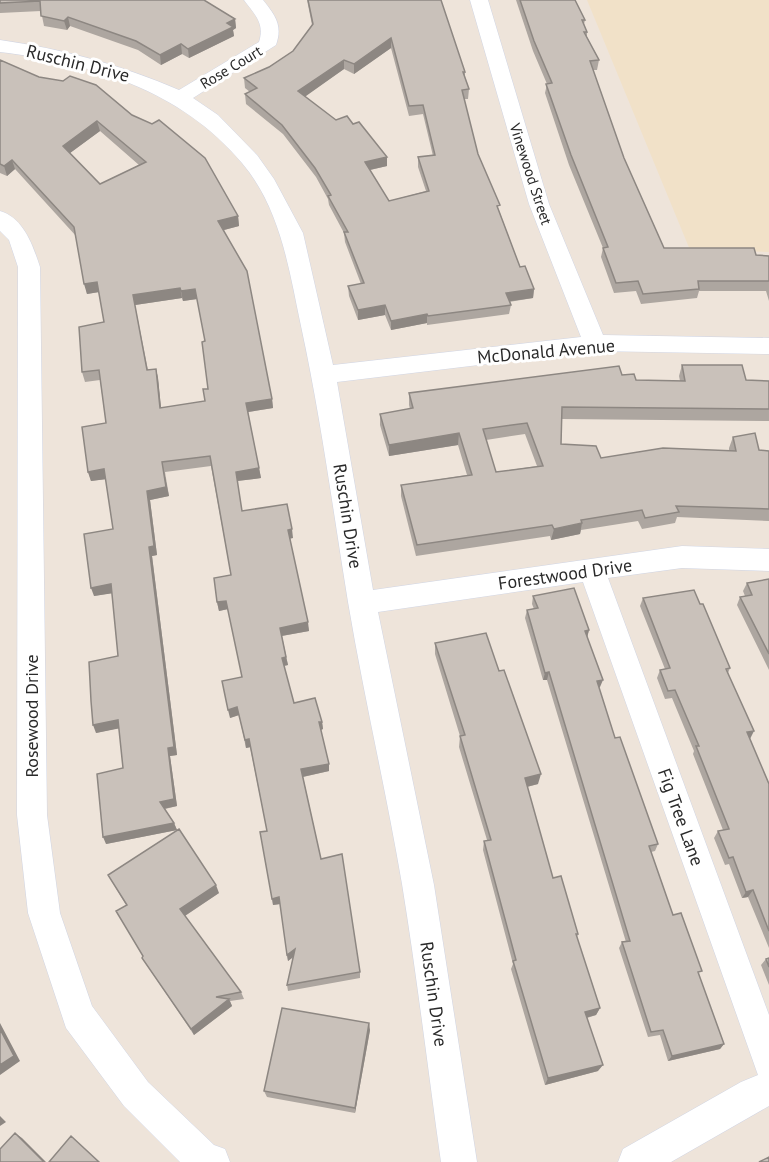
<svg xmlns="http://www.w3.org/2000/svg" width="769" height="1162" viewBox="0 0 769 1162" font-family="'PT Sans',sans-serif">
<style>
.education{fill:#f1e1c8}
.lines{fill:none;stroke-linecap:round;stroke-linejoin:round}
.minor-casing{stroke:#d0d5e4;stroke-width:1}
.minor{fill:#fff;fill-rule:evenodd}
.wall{fill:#ada6a0;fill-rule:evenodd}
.shaded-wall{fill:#8d8782}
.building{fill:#c9c1ba;stroke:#8d8782;stroke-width:1.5;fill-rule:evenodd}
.labels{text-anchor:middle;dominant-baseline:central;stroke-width:6;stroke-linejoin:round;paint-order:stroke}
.far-street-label{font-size:15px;fill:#2a2a2a;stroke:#fff}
.street-label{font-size:18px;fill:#2a2a2a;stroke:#fff}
</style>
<rect width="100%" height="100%" fill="#eee4da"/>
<!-- education -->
<path class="education" d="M587,0H769V252L690,250Z"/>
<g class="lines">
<defs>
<path id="minor" d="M244,0H263C275,15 283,25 276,45L193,98L218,115L257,155L274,179L303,233L333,365L581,337L529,204L470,0H488L549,204L603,335L769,338V354L595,351L337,382L373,590L682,546L769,549V571L682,568L608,578L769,1015V1106L671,1162H618L623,1149L741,1082L758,1075L583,582L378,612L434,885L477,1162H441C428,1070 417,976 402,884C386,790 364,697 348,602C333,510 321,418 301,326C289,270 281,209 242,163C181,90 91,63 0,52V40C63,49 121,65 179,90L259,42C265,23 255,15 244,0Z
M0,211C24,218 33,246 40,267L47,815L60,913L92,1006L148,1082L214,1145L225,1149L230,1162H180L124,1106L66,1028L28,913L17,815L18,267L9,240L0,231Z"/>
</defs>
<!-- minor casing -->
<use href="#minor" class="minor-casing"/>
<!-- minor -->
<use href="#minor" class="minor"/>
</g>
<!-- wall -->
<path class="wall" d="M0,0H204L235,19L236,28L233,30L234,36L189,58L182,54L161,65L138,50L70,26L67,30L44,26L41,11L0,13Z
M307,0H441L465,72V78L469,89L468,99H464L478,154L520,267L534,289L533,298L509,302L511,305L509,314L427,325V323L391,330L385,315L358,320L349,296L348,286L361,284L345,242L344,233L329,205L328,199L316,177L283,134L246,104L245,94L250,92L245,88L244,78L269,67L293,51L312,25ZM391,48L409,116L423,114L433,156L418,157V167L426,191L389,201L370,170L387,166L305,96L344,69L354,74Z
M516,0H575L585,20L584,24L587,32V37L599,60L597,70H593L624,158L664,248L769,256V301L766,291H699L697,298L641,304L636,291L614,293L601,257L603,248L569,165L545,93L547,84L533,51Z
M0,60L39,77L238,216L239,226L224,230L272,399L273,408L248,412L261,478L237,481L242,511L293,538H290L309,631L282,636L288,665L284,666L294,703L322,722L323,729L321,730L329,764V771L303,777L321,859L360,972V978L288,991L287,985L293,957L288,961L280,904L273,905L267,831L250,747L246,748L239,715L230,718L242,677L228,609L219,611L217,602L231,575L211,466L165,472L169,496L150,500L157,555L152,556L177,755L170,756L177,806L165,809L174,823L177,830L106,844L123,768L119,728L96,733L118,656L112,593L94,596L113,529L106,479L91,481L88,472L106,423L100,380L85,382L82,372L104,322L99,292L87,294L76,236L15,169L7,176L0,173ZM100,131L139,165L100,184L70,153ZM182,298L183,301L197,299L205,341L208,389L205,401L161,408L158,378L156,369L148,370L135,305Z
M682,365L746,380L769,381V421L562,419L561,444L601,458L729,451V448L733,437L759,450L769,451V521L677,517L675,523L642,529L638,521L581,530L580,534L551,540L550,536L416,556L401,496V485L467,475L458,445L389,456L380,425V414L410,409L409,405V393L622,375L636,380L680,381L679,376ZM525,434L537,466L496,472L486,440Z
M769,579V670L737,605L740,597L745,596L743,591L747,583Z
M533,596L589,630L587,637L600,687L599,688L615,738L658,844L655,851L651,852L673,915L699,975L724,1044L720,1049L668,1061L660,1035L648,1037L619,948L622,942H626L547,680H543L525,618L527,610L534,609L532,604Z
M643,598L700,604L730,668L728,673L749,739L769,784V948L748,897L742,898L729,864L725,865L714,838L718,831L723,830L693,754L694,751L672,698L665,699L657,678L660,670L665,669L640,606Z
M435,643L538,784L527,787L553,878L578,934L577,937L600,1008L596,1015L587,1018L598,1071L545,1085L511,969L513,964L483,850L484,841L487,840L459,747L460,736L435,654Z
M108,875L219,893L185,916L241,992L244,999L230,1001L232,1006L194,1035L142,958L143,956L126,905Z
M769,958V985L761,965L766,959Z
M370,1030L355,1113L267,1097L264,1091Z"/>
<!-- shaded-wall -->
<path class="shaded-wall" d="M68,17L70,26L67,30L64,21Z
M235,19L236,28L233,30L234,36L189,58L188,49L227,23Z
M391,38V48L354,74V64Z
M181,44L182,54L161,65L160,55Z
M344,60V69L299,101L298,91Z
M97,121L100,131L66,156L63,146Z
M387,157V166L365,171V162Z
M12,160L15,169L7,176L4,166Z
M238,216L239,226L220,231L218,221Z
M97,282L99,292L87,294L84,284Z
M180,288L182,298L135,305L133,295Z
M195,289L197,299L183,301L181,291Z
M534,289L533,298L505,302L506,293Z
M385,305V315L358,320V310Z
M427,314V323L391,330V321Z
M156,369L158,378L162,417L160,408Z
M272,399L273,408L248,412L246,403Z
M459,433L458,445L389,456V445Z
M162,462L169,496L150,500L157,555L152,556L177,755L170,756L177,806L163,809L160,802L168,748L149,547L147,491Z
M259,468L261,478L237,481L236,472Z
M104,469L107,479L91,481L88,472Z
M582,523L580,534L551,540L554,529Z
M292,529L293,538L289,539L288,530Z
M111,584L114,593L94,596L91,588Z
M226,601L228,609L219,611L217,602Z
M308,622L309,631L281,636L280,628Z
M589,630L587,638L585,631Z
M286,657L288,665L283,666L282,658Z
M549,672L547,680H543L545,673Z
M603,680L600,687L595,689L597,681Z
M237,707L239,715L230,718L228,710Z
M118,720L121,728L96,733L93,725Z
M319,722H322L323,729L320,730Z
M754,731L750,739L747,732Z
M249,739L251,747L246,748L245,740Z
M329,764V771L302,777L301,769Z
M541,774L538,784L522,788L525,778Z
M174,823L177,830L106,844L103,837Z
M216,885L219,893L183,917L180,909Z
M753,890L748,897L742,898L746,892Z
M279,897L280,904L273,905L272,899Z
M295,949L296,955L288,961L287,955Z
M229,999L232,1006L194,1035L191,1029Z
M600,1008L596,1015L581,1019L585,1012Z
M0,1023L20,1061L0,1075Z
M369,1023L370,1030L355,1113V1108Z
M724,1044L720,1049L668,1061L672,1056Z
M603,1065L598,1071L545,1085L548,1078Z
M0,1116L6,1122L0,1126Z
M15,1133L22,1138L46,1162H44Z"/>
<!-- building -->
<path class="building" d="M0,0H204L235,19L227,23L233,27L188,49L181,44L160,55L136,41L68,17L64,21L41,16L40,1L0,3Z
M308,0H441L465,72H463L469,89L462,90L478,154L500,205L497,206L520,267L525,266L534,289L506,293L511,305L428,316L427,314L391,321L385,305L358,310L348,286L364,283L344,232H348L328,196L331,195L315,168L282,125L245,94L257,88L244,78L269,67L293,51L313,24ZM391,38L409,106L423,105L435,155L418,157L429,191L389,201L365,162L387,157L359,122L353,124L347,116L336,120L298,91L344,60L354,64Z
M520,0H575L585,20H582L587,32H584L599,60L590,61L624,158L664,248H754L756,255L769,256V281H698L699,289L643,294L638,281L616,283L603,248L608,247L571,155L546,84L552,83L534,41Z
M0,60L39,77L63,81L70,76L96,85L132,115L152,124L159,120L205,158L238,216L218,221L247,271L272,399L246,403L259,468L236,472L242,511L287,504L292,529L288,530L308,622L280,628L286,657L282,658L294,703L315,698L322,722H319L329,764L301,769L321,859L342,854L360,972L287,985L295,949L287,955L279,897L272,899L260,832L267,831L249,739L245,740L237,707L228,710L222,681L242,677L226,601L217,602L214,578L231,575L210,456L162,462L166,487L147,491L154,546L149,547L174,747L168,748L174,799L160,802L174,823L103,837L97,774L123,768L118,720L93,725L91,701L89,662L118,656L111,584L91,588L84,534L113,529L104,469L88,472L82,427L106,423L99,370L82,372L79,327L104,322L97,282L84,284L74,227L12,160L4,166L0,164ZM97,121L146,162L100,184L63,146ZM180,288L181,291L195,289L205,341L202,342L208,389H203L205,401L160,408L156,369L147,370L133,295Z
M682,365H742L746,380L769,381V409L562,407L561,444L596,446L601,458L663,448L736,451L733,437L755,433L759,450L769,451V509L676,506L679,512L645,518L642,510L581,520L582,523L554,529L552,525L417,545L401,485L472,475L459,433L389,445L380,414L413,408L409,393L619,366L622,375L634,374L636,380L685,381ZM527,423L543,466L496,472L483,429Z
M769,579V654L740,597L752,595L747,583Z
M574,588L589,630L585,631L603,680L597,681L615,738L620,737L658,844L649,846L673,915L681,913L702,971L698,972L724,1044L672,1056L663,1030L651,1032L622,942L630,941L549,672L545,673L527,610L538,608L533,596Z
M694,590L700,604H703L730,668L726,669L754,731L747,732L769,784V931L753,890L746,892L733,857L729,858L718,831L729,829L696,746H699L675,690L668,691L660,670L670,668L643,598Z
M486,633L499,671L504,670L541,774L525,778L553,878L561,876L578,934H576L600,1008L585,1012L603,1065L548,1078L513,961L516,960L484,841L491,840L460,736L465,735L435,643Z
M179,829L216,885L180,909L241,992L216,997L229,999L191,1029L142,958L143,956L116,911L127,905L108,875Z
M769,958V967L766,959Z
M282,1008L369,1023L355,1108L264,1091Z
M0,1029L14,1056L0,1065Z
M15,1133L44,1162H0V1149Z
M71,1136L99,1162H49Z
M769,1157V1162H759Z"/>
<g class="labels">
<!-- far-street labels -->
<g class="far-street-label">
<text transform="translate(231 67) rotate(-31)">Rose Court</text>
<text transform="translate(531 174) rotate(72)">Vinewood Street</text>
</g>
<!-- street labels -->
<g class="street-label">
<text transform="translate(78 63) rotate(14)">Ruschin Drive</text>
<text transform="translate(546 351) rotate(-5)">McDonald Avenue</text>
<text transform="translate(348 516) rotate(81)">Ruschin Drive</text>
<text transform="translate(565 574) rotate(-8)">Forestwood Drive</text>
<text transform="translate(31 716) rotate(-90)">Rosewood Drive</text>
<text transform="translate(681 817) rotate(70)">Fig Tree Lane</text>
<text transform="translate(434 994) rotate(82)">Ruschin Drive</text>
</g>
</g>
</svg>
